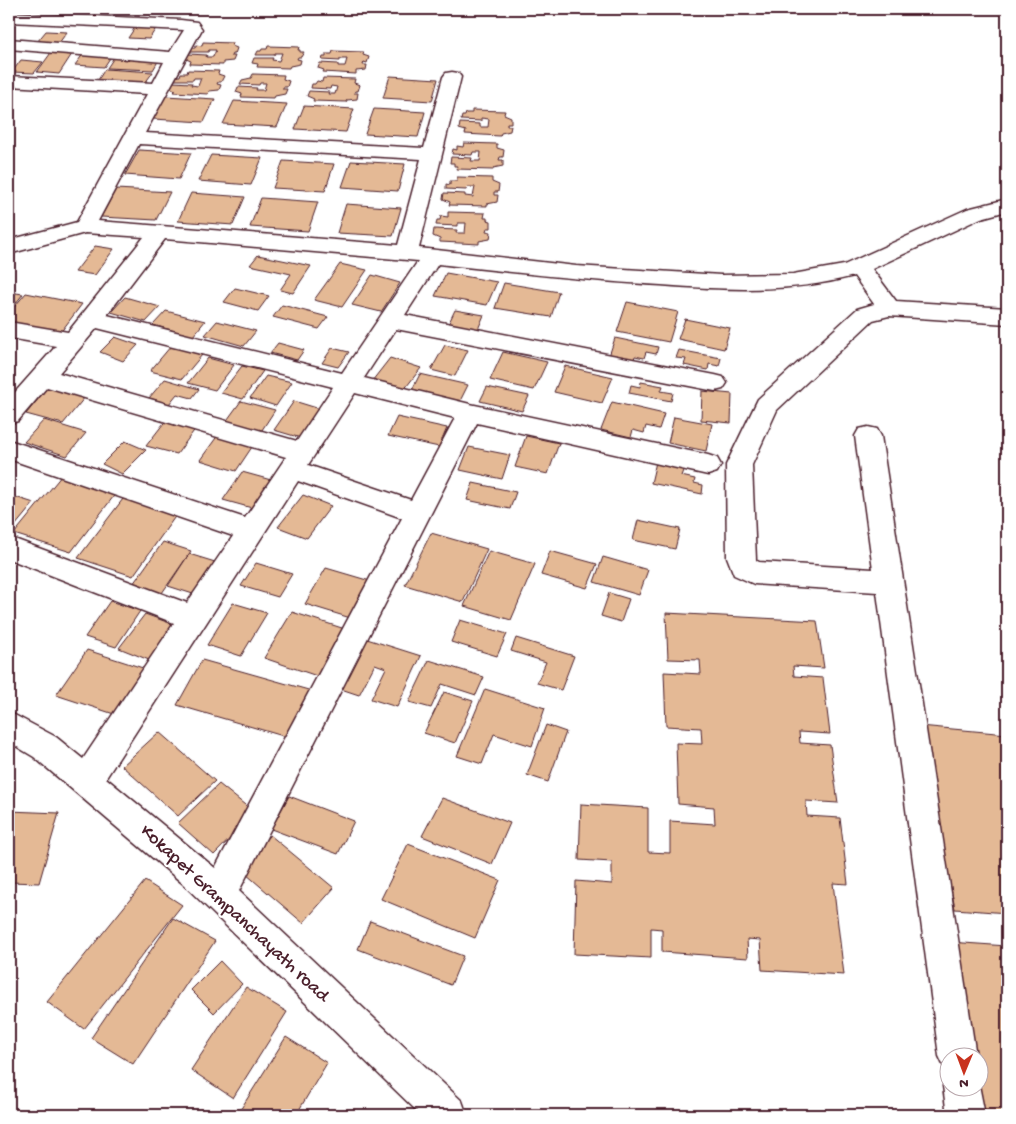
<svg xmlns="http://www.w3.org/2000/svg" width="1016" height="1124" viewBox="0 0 1016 1124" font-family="'Gochi Hand',sans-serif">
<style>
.building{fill:#e4b995;stroke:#4a1f2b}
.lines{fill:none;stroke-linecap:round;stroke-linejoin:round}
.street-casing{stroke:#4a1f2b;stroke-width:3}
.street{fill:#fff;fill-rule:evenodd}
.labels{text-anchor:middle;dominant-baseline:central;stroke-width:4.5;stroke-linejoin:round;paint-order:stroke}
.near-street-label{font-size:19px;fill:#4a1f2b;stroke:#fff}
</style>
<rect width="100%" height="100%" fill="#fff"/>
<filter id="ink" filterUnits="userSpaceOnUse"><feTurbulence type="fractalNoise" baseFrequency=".02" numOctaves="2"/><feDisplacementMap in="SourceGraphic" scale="10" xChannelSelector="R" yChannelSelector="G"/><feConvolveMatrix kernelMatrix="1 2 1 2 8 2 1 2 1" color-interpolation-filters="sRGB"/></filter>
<g filter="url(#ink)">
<!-- building -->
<path class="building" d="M85,9H108L103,17L80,16Z
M136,26L157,27L149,39L128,38Z
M46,31L67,32L59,43L37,42Z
M203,42L233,43L232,46L237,48L235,54H232L231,56H235L233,61L223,62V65L190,64L191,61L186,59L188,54L207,55L206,57H213L216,50H209L208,52H190L192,48H195L196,45L202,46Z
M268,46L299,47L298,50H300V52H304L301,57H298L297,59L301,60L300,64L290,66L289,68L257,67L258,64L252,63L254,58H273L272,60L279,61L282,53H275L274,55H256L258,51H261L262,49H267Z
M53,50L74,51L59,74L37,72Z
M333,51L364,52L363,55L369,57L367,63L364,62L363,65H367L366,70L356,71V74L323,72L324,70L318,68L320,63L338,64V66H345L347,59H340V61L322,60L323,57H326V54H332Z
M84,53L112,55L104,67L75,65Z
M115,56L160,58L153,70L107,68Z
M21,60L43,62L34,73L12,72Z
M105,69L153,72L145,83L98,80Z
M188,70L219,71L218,74L224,76L221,82H218L217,84L221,85L219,90L209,91L208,94L174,92L176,90L170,88L172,82L192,83L191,85L198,86L201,78H194L193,80H175L177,76H180L181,73H187Z
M253,74L284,75L283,79L289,81L287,87H283V89H287L285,94L275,96L274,98L241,97L242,94L236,92L238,87L257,88L256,90H264L266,83H260L259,85L240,84L242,80L251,78Z
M390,76L438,79L432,101L383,98Z
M323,78L355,79L354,83L360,85L358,91H355L354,93H358L357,99L347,100L346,102L313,101L314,99L307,96L309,91L329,92L328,94H335L337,87L331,86L330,89L311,88L312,84H315L317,81L322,82Z
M166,96L215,99L204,122L153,119Z
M234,101L287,104L277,127L223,124Z
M304,106L354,109L346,132L295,129Z
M374,109L425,112L418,137L365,134Z
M472,110L505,111L504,114L511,117V123H507V126H511L510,131L501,133L500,136L465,134L466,131L459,129L460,123L480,124V127H488L489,119L481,118V121L461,120L462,116H465L466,113H472Z
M464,143L497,144V148L504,150L503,157H500L499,160H503V166L493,168V170L456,169L457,166H454V163H450L451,157L472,158L471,161H480L481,152H473L472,155L452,154L453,149L457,150V146L463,147Z
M139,150L191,153L179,179L125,175Z
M211,155L262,158L251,185L198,181Z
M283,161L334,164L325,191L273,188Z
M351,161L405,164L398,191L342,187Z
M457,177L492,178V182L499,185L498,192H494V195H498L497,202L487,204V206L449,205L450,202L443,199L444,193L465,194V196L473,197L475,187H467L466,190L446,189V184L450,185V181H457Z
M116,189L170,192L156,220L101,217Z
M191,193L245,197L233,225L178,221Z
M261,198L318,202L308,231L250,227Z
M346,204L401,208L393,236L337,233Z
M448,212L485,213L484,218H487V220L491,221V228H487L486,231L491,232L490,239L479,241V244L440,242V239L433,236L434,229L457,230L456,233H465L466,223H458V226L436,225L437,220H440L441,216L448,217Z
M95,246L114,249L95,275L75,272Z
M258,255L311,266L293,293L280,290L291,274L250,265Z
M340,264L367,270L342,307L314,300Z
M446,273L497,282L487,305L435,296Z
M372,275L400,283L381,312L352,305Z
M504,283L559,292L551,317L495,308Z
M235,288L269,296L258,311L224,302Z
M9,292L23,294L9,312Z
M26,293L82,304L60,333L9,323V313Z
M125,297L160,307L146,322L111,312Z
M627,302L678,312L669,342L617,332Z
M282,305L328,317L319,329L273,317Z
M455,310L484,315L476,334L446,329Z
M166,311L205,321L193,336L153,325Z
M685,319L730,328L724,349L678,339Z
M217,321L256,331L244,346L205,335Z
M115,337L138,345L123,361L100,352Z
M615,338L658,347L656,354L646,352L644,358L635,356L632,364L608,359Z
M278,343L304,350L297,360L270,353Z
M445,345L468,350L455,376L431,370Z
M171,346L202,355L182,379L150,371Z
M332,348L349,352L338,367L322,363Z
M679,350L721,358L719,366L709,364L708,370L684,365L686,359L676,358Z
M503,352L547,362L534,390L490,380Z
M208,358L234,365L215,390L188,383Z
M390,358L421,368L403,391L372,381Z
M242,366L263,371L243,399L221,393Z
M565,366L613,377L602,403L554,392Z
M420,374L468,385L459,403L411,392Z
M266,376L292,382L276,406L250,398Z
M165,379L199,389L192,398L177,394L169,404L149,398Z
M641,382L663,386L661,391L673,393L671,401L629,393L631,385L640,387Z
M48,387L85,397L63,424L26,414Z
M487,387L529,396L522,411L480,401Z
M702,391L732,394L731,423L701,420Z
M241,401L275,410L260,433L225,423Z
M294,401L320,409L301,438L274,430Z
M612,402L664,414L659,429L646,426L644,433L633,430L631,437L601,430Z
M397,417L447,428L439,447L388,436Z
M674,417L712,424L706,451L668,443Z
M167,419L196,428L177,454L146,446Z
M44,420L86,433L67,456L24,442Z
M221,431L256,441L236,471L200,460Z
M526,436L559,443L548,474L515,467Z
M125,441L146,450L122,474L102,464Z
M469,447L510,455L502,479L460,470Z
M656,462L684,468L681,476L695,479L694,483L703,485L702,494L651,483Z
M242,472L271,480L252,508L223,500Z
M62,475L117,492L71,552L14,534Z
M473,483L516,492L510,509L467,500Z
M9,495L34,503L10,532L9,531Z
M126,495L179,511L133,576L78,558Z
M303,495L331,506L307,538L278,527Z
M638,520L680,529L675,549L633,540Z
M431,533L487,549L463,602L405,585Z
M163,542L191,551L162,593L133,584Z
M489,551L535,564L511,620L464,606Z
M550,551L597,564L587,588L541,575Z
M189,554L215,562L193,594L168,586Z
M603,557L648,570L639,595L594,582Z
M256,563L292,574L278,597L241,586Z
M326,568L377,583L357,620L305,604Z
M609,593L629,599L621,622L601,616Z
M110,601L140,611L116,647L85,637Z
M233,603L267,613L241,656L207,645Z
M292,612L345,629L320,677L264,658Z
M666,613L817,621L824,668L793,666L794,676L823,678L830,734L799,732L800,743L830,745L838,803L806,801L807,816L840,818L848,884L833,883L844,975L762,970L760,940L747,939L748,958L662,952V929L651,928V958L574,954L576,881L612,884V862L579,860L581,804L648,808V852L670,853V821L715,824L714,807L678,804L676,743L702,744L701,728L666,726L664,672L701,674L700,660L668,659Z
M145,614L175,625L149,660L119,648Z
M460,620L507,634L497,656L451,642Z
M516,638L574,656L561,690L537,683L546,662L511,651Z
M367,639L421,656L397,707L371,699L386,668L375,664L359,695L341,689Z
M87,650L146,669L117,715L56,695Z
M202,660L312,691L290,738L177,705Z
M429,660L484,677L476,695L442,684L431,708L409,702Z
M485,689L545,708L532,746L494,734L482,764L457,756Z
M444,692L473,701L455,743L424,733Z
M546,725L566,732L548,782L527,775Z
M920,726L1007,734V913L955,909Z
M159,732L215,781L178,816L122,766Z
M219,784L255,813L214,855L178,823Z
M289,796L354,821L338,854L271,829Z
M442,798L510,823L492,864L422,836Z
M9,811L59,813L39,883L9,882Z
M270,835L334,888L303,923L239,868Z
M408,844L500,880L475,938L381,899Z
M145,881L182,905L84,1029L47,1002Z
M173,918L215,941L133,1064L91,1038Z
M370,921L463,956L451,985L358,949Z
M949,942L1007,946V1115H980L975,1086H978V1056H969Z
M220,961L242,984L214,1013L191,990Z
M246,987L287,1012L233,1098L191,1070Z
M286,1037L327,1063L296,1115H237Z"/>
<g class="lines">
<defs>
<path id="street" d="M9,12L181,20L197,22L202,29L145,133L424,148L443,77L446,73L452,72L458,73L461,77L419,248L576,266L721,275L793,274L844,265L967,209L1007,199V211L981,218L872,269L896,301L1007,308V324L889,316L873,320L777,410L752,465L756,560L759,562L873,569L855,436L859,429L868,427L877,429L881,436L976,1056H948V1071L945,1069L939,1056L877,592L754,584L734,575L727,557L726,465L758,399L857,309L874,304L854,276C791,293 726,290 661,285C586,281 512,272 438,264L405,315L715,375L723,377L727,383L723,389L715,391L396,329L364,378L470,404L708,455L717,458L721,465L717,472L708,475L477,423L239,891L462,1101L467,1115H421L181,882L34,757L9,742V712L56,737L83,759L174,623L9,559V537L187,603L233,536L9,459V440L245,518L286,457L47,387L18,421L9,424V399L56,346L9,338V322L68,332L144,237L85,233L9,254V240L77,222L147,94L9,86V76L153,83L164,62L9,49V39L170,52L184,30L9,22ZM139,144L421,159L398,245L98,221ZM165,239L407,260L418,261L342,373L107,315ZM97,328L333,387L297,441L59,373ZM355,393L455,418L411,500L308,465ZM298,481L402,518L215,868L106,778Z
M948,1073V1086H978V1080L985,1115H947L943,1086Z"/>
</defs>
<!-- street casing -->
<use href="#street" class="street-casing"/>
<!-- street -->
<use href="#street" class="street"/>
</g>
</g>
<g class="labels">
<!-- near-street labels -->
<g class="near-street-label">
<text transform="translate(234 914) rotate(43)">Kokapet Grampanchayath road</text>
</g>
</g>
<!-- margin -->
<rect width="1016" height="1124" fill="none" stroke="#fff" stroke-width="30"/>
<rect x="15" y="15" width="986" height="1094" fill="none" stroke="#4a1f2b" stroke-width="2" filter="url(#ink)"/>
<!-- north arrow -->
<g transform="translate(964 1072) rotate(181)"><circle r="24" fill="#ffffff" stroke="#b7a5aa"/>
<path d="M0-4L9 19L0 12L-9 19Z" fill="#c8321e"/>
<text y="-8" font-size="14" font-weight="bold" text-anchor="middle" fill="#4a1f2b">N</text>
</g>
</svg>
